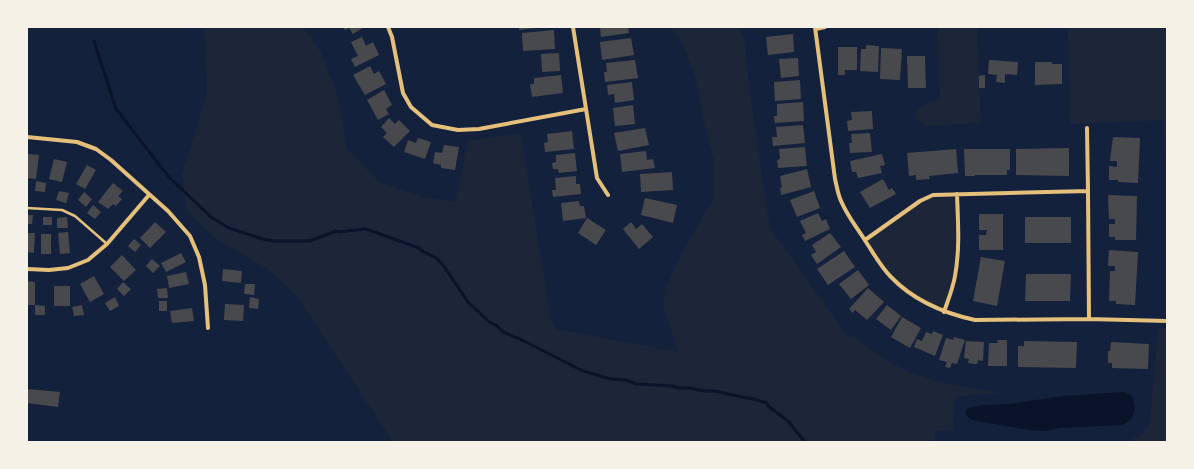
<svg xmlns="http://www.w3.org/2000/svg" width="1194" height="469" viewBox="0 0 1194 469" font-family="'Nunito Sans',sans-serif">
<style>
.green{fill:#1d2539}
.water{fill:#0b132b}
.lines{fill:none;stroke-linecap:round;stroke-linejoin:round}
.stream{stroke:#0b132b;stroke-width:3}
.building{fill:#48494c}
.service{stroke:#e5c07b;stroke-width:2.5}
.minor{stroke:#e5c07b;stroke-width:4}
</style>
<rect width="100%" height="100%" fill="#14213d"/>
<!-- green -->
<path class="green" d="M203,27H303L320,51L333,82L341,109L346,147L379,182L422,197L455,202L468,141L521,133L551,321L556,329L678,352L663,305L667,286L684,248L714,198V160L705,126L695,75L680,39L670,27H740L745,43L750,94L770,228L848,337L852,336C868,347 884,360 901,368C933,383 967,388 1001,393L955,397L953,423L954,431L936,430L934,442H393L296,295L271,271L215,238L187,210L182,175L207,93L205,40Z
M937,27H977L981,123L927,126C920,124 917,121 915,114C920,104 930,102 940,100Z
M1068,27H1167V209L1163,120L1070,124Z
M957,194L959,235L955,277L944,312L917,298L891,277L865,240L928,197Z
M1158,328H1167V442H1127L1143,434L1150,423Z"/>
<!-- water -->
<path class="water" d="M1124,392L1131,395L1133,398L1135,409L1133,416L1128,422L1122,425L1060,428L1045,431L1030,430L976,421L970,419L966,415V410L968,408L983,405L1010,404L1062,396Z"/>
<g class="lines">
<!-- stream -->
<path class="stream" d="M94,41L116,109L168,176L211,217L229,228L263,239L273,241H310L336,231L338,232L366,229L419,248L422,251L435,257L443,265L468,302L488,321L497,326L503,332L522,340L583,371L611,379L626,380L636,384L672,386L679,388H690L704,391H715L747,398H750L767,403L768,406L788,421L805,442"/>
</g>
<!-- building -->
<path class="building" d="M343,27H364L353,34L349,28L345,30Z
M519,27H537V28L519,30Z
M600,27H628L629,33L601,37Z
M554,30L555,49L523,51L522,33Z
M793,34L794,52L768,55L766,37Z
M362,37L366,46L373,42L379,55L355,67L351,59L358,56L351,42Z
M631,38L634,55L602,60L600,42Z
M866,45L879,46L878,72L860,71L861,49H866Z
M838,47H857V70H845V75H838Z
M881,48L902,49L900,80L880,79Z
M559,53L560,71L542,72L541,54Z
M907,56H925L926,88H908Z
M798,58L799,76L781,78L779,59Z
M635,60L638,78L605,82L604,72H607L606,63Z
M989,60L1018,62L1017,75L1005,74V83L996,82L997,75L988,74Z
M1035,62H1052V64H1062V84L1035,85Z
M370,66L374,74L379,71L386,84L365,95L353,75Z
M561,75L563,93L532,97L530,84H534V78Z
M985,75V88H979V76Z
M800,80L801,99L775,101L774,82Z
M632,82L634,100L615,103L614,94L608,95L607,85Z
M384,90L392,105L386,109L389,114L378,120L367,100Z
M803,102L804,121L775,123L774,116H777V104Z
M633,105L635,124L615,126L613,108Z
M872,111L873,129L848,131L847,121L852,120L851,112Z
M389,118L395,124L399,120L410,131L394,147L383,137L387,133L381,127Z
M803,125L805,143L773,146L772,137H777L776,127Z
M645,128L649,145L618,151L614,133Z
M572,131L574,149L545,152L544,143L548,142L547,134Z
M870,133L872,152L850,153L849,143H852L851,134Z
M1113,137L1140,138L1138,183L1118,182V180H1109V166L1117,167V161H1110Z
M418,138L431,142L425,159L404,152L408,140L416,143Z
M444,145L459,147L455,170L441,168V165L433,163L435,152L442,153Z
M805,147L807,166L778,168L777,160L780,159L779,149Z
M1069,148V176L1016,175V149Z
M956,149L958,173L929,176L930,179L916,180V175L909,176L907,153Z
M964,149H1010V170H1007V175H975V176H965Z
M646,151L647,160L653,159L655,168L622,172L620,154Z
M575,153L577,171L559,173L558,169H553L552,163L556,162V155Z
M28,154L39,155L36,179L27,178Z
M882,154L885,165L880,166L882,173L858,178L856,172H852L850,161Z
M54,159L67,162L62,182L49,179Z
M87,165L96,170L85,189L76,184Z
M807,169L811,187L781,195L780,188L782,187L780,176Z
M672,172L673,190L641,192L640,174Z
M576,176V184H580L581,194L553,197L552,190H556L555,178Z
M883,179L889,190L892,188L896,194L870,208L860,192Z
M36,181L46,183L45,192L35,191Z
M113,183L123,191L118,196L122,199L116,206L113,204L108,209L98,202Z
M59,191L69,193L66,203L56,200Z
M814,191L820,208L797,217L790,200Z
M84,192L92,199L86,207L78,200Z
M1108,195L1137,196L1136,240H1115V237H1109V224H1115V219H1109Z
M645,198L677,205L673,223L641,215Z
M579,201L580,206H584L586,218L563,221L561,203Z
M93,205L101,212L95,219L87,213Z
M818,213L822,221L826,219L830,229L805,241L802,235L806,233L800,221Z
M979,214H1003V250H979V235H986L987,230H979Z
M27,215H33L32,224H27Z
M43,217H52V225H43Z
M67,217L68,228H57V218Z
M1025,217H1071V243H1025Z
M587,218L606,230L596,245L578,233Z
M155,222L166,232L150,248L140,238Z
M631,222L636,229L642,224L653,237L639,249L623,229Z
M68,232L70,253L60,254L58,233Z
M27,233H35L34,253L27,252Z
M830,233L841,247L817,264L811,255L816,252L812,245Z
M41,234H51V254H41Z
M134,239L141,245L135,252L128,246Z
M1109,250L1138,252L1135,305L1116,304V301H1109L1110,271H1115V266H1108Z
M844,251L855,267L828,285L817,269Z
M181,253L186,262L166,272L161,263Z
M122,255L136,270L124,281L110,267Z
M981,257L1005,261L997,306L973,301Z
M152,259L160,266L153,273L146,266Z
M223,269L242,271L241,283L222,281Z
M858,270L869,285L851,299L839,284Z
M186,272L189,284L169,288L167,276Z
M1026,274H1071L1070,301H1025Z
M94,276L104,294L90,302L80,284Z
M27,281L35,282V305H27Z
M123,282L131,289L124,296L117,289Z
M245,284H255L254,295L244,294Z
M54,286H70V306H54Z
M167,288L168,298H158L157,289Z
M868,288L884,302L867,320L855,310L853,313L849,309Z
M115,297L119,306L110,311L105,303Z
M250,297L259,299L258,309L249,308Z
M159,301H167V311H159Z
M225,304L244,305L243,321L224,320Z
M35,305L45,306V315H35Z
M82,305L84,315L74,316L72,307Z
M887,305L901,316L891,330L876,319Z
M192,308L194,321L172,323L170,311Z
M902,317L921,328L910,348L891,337Z
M933,331L943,335L935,356L914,347L917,339L922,341L926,332L932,334Z
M954,337L965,340L957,364L952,363L950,368L945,367L947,362L939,360L946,338L953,340Z
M997,340H1007V366H988L989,343H998Z
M966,341L984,342L983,361L978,360L977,364L968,363L969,359L964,358Z
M1024,341L1077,342L1076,368L1018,367V346H1024Z
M1111,342L1149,344L1148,369L1112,368V363H1108V351H1110Z
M27,389L60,392L58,407L27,403Z"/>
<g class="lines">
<!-- service -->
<path class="service" d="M27,208L62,210L75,216L107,244"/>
<!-- minor -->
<path class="minor" d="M388,27L392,37L403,93L411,107L432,125L458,130L479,129L586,109
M573,27L597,178L608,195
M815,27L835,179C837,187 838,196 842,203C848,217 858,229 866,242C874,254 881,267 891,277C914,301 943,313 975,320L1089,319L1167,321
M816,29L825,27
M1087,128L1088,191
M27,137L77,142L96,149L111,160L168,211L190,236L199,257L205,285L208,328
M865,240L920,201L933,195L1088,191L1089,319
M27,269L49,270L68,268L88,260L107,244L149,195
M944,312C948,300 953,288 955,276C960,249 958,222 957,194"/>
</g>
<!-- border -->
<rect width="1194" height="469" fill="none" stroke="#f6f1e7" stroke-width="56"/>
</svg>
